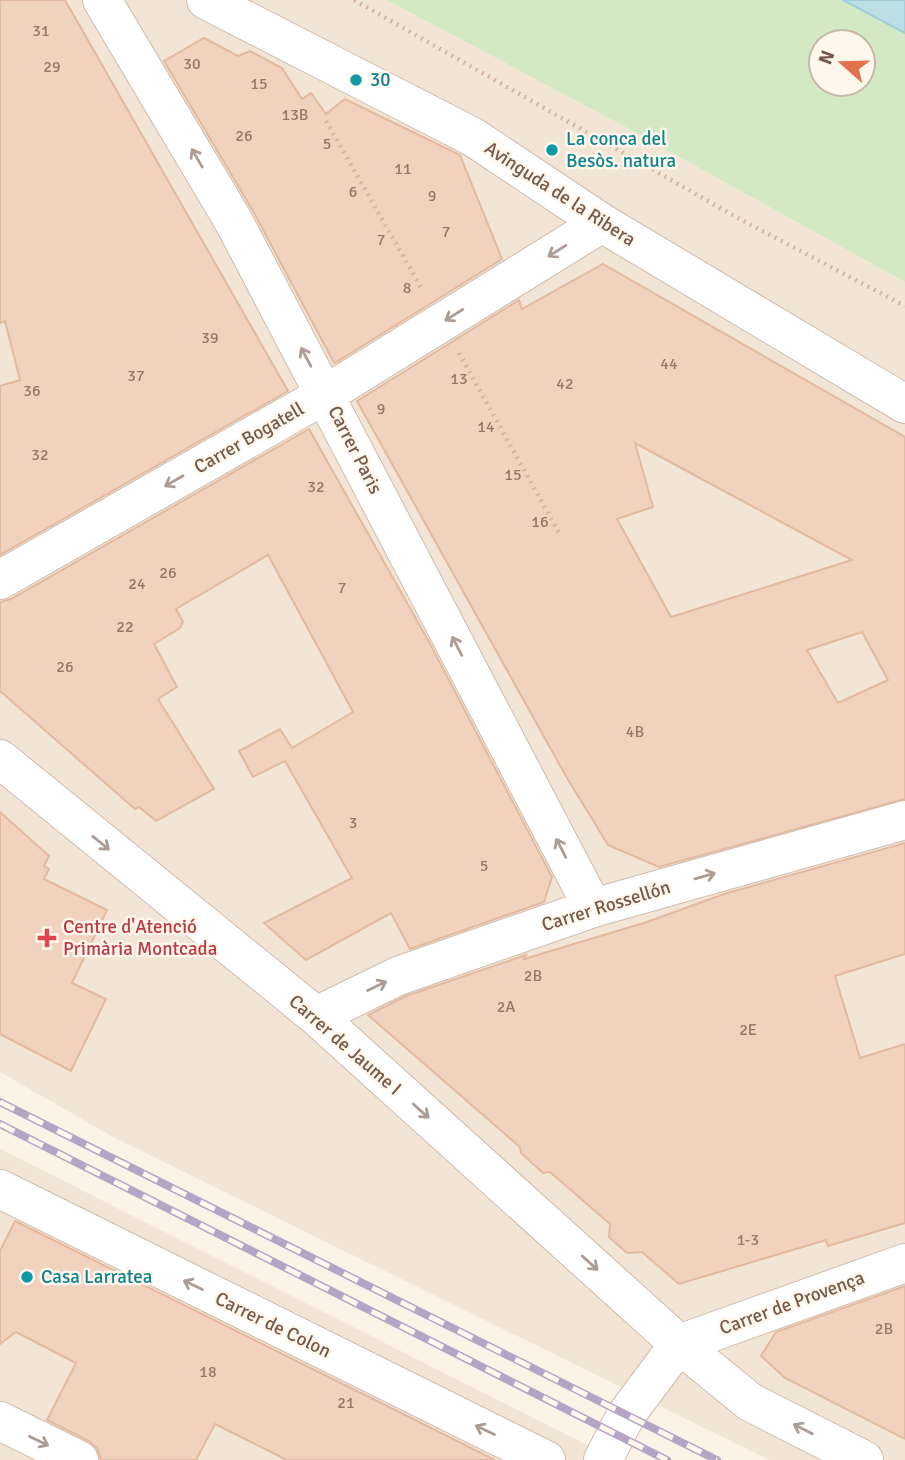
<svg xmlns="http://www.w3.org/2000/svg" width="905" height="1460" viewBox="0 0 905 1460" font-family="Signika,sans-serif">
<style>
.residential{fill:#f3e5d5}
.green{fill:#d3e9c5;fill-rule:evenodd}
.water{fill:#bbdfe5;stroke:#a1ced7;stroke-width:2}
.building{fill:#f1d2be;stroke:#e3b99f;stroke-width:2;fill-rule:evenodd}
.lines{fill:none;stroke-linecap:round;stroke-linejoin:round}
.minor-casing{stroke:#cebbac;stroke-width:40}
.path{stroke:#d6b6a1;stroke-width:4.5;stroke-dasharray:2 5;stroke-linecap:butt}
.minor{stroke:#fff;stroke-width:38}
.rail-casing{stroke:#b6a4c6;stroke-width:8}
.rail{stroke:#fff7ec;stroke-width:5;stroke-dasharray:16;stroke-linecap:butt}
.oneway{stroke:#ac9c93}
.culture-dot{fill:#0f9aa8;stroke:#fff7ec;stroke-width:2.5}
.health-dot{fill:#e0444e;stroke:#fff7ec;stroke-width:2.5}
.labels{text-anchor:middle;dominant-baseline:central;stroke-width:5;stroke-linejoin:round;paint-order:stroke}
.number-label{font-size:16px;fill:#947868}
.culture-label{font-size:19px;fill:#0d838f;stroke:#fff7ec;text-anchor:start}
.street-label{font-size:19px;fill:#755a4b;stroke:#fff7ec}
.health-label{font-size:19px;fill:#be3a42;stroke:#fff7ec;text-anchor:start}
</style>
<rect width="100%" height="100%" fill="#fcf3e6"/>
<!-- residential -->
<path class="residential" d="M0,0H387L627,128L905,282V1460H769L113,1137L0,1072Z
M0,1149L617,1460H0Z"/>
<!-- green -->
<path class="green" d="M387,0H843L905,33V282L627,128ZM863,42V84H821V42Z"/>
<!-- water -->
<path class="water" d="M843,0H905V33Z"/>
<!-- building -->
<path class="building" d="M0,0H65L288,391L0,555V386L20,380L5,321L0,323Z
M204,38L238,56L250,51L282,68L302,99L311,93L326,114L345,99L460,155L502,259L335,363L333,361L253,211L164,61Z
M603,264L905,437V799L659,867L608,845L567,778L357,401L519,300L522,309ZM635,443L696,476L852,560L671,617L617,519L653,507ZM862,632L888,680L838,703L807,650Z
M309,429L428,640L552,877L544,902L410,949L391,913L306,960L264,923L352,878L285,761L253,777L239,751L280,729L292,748L353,712L268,555L176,609L183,622L180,628L154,644L177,687L158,699L214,789L156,821L139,807L135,809L0,691V602L11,599Z
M0,812L49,856L44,866L49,869L44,879L107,910L72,983L106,999L71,1071L0,1034Z
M905,843V954L835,976L860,1058L905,1044V1223L828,1246L826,1240L679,1284L642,1252L627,1253L609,1237L610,1224L550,1172L543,1173L521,1153L520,1147L368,1015L406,996L526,955L524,959L647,922L724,894Z
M15,1221L375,1400L495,1460H287L215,1424L196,1460H101L97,1448L89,1441L47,1420L76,1363L16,1332L0,1344V1251Z
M905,1286V1439L785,1378L761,1356L776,1332Z"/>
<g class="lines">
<defs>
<path id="minor" d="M102,0L234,222L593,908
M206,0L473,137L602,223L905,404
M0,580L326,394L602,223
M0,759L316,1016L679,1344L750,1402L864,1460
M316,1016L398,976L593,908L905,820
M0,1189L546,1460
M679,1344L905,1263
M0,1421L79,1460
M603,1460L626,1415L679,1344"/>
</defs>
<!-- minor casing -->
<use href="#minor" class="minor-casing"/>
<!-- path -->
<path class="path" d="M354,0L736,217L905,306
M326,121L423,291
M459,353L559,533"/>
<!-- minor -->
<use href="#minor" class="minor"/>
<defs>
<path id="rail" d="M0,1102L717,1460
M0,1124L667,1460"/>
</defs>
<!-- rail casing -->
<use href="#rail" class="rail-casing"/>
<!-- rail -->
<use href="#rail" class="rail"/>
</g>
<!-- one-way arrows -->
<defs><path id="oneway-shaft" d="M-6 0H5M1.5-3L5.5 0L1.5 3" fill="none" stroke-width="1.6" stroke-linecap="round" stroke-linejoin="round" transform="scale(1.75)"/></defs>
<g class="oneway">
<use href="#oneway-shaft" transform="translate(197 158) rotate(-120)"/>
<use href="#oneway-shaft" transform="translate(557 251) rotate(148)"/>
<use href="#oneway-shaft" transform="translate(454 315) rotate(148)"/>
<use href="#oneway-shaft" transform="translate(306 357) rotate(-118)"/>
<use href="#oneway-shaft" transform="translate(174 481) rotate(150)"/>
<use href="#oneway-shaft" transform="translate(457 646) rotate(-117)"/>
<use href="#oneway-shaft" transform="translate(101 843) rotate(39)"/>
<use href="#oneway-shaft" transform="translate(561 848) rotate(-117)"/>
<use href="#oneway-shaft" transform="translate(705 876) rotate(-16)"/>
<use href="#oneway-shaft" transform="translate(377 986) rotate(-26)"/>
<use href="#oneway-shaft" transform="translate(421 1111) rotate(42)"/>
<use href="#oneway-shaft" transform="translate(590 1263) rotate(42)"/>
<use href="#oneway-shaft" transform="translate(193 1285) rotate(-154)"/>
<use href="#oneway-shaft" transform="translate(803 1429) rotate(-153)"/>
<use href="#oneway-shaft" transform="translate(485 1430) rotate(-154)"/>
<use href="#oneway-shaft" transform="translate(39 1441) rotate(26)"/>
</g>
<!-- markers -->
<g class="culture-dot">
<circle cx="356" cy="80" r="7"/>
<circle cx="552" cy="150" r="7"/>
<circle cx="27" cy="1277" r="7"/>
</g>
<path class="health-dot" d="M43.5 927.5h7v7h7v7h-7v7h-7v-7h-7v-7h7z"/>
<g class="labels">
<!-- number labels -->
<g class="number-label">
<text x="41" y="31">31</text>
<text x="192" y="64">30</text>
<text x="52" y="67">29</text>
<text x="259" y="84">15</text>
<text x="295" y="115">13B</text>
<text x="244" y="136">26</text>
<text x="327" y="144">5</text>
<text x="403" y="169">11</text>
<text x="353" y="192">6</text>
<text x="432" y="196">9</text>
<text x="446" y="232">7</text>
<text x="381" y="240">7</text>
<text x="407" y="288">8</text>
<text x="210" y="338">39</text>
<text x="669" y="364">44</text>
<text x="136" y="376">37</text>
<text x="459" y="379">13</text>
<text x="565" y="384">42</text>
<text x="32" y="391">36</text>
<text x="381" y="409">9</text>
<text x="486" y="427">14</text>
<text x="40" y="455">32</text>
<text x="513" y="475">15</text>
<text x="316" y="487">32</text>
<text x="540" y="522">16</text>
<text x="168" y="573">26</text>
<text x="137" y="584">24</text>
<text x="342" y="588">7</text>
<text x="125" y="627">22</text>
<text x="65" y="667">26</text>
<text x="635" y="732">4B</text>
<text x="353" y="823">3</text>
<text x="484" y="866">5</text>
<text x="533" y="976">2B</text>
<text x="506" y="1007">2A</text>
<text x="748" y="1030">2E</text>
<text x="748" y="1240">1-3</text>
<text x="884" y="1329">2B</text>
<text x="208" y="1372">18</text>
<text x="346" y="1403">21</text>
</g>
<!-- culture labels -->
<g class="culture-label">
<text x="370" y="80">30</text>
<text x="566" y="139">La conca del<tspan x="566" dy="22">Besòs. natura</tspan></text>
<text x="41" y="1277">Casa Larratea</text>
</g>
<!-- street labels -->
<g class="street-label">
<text transform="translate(560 194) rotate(33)">Avinguda de la Ribera</text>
<text transform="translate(249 438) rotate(-30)">Carrer Bogatell</text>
<text transform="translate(355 450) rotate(63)">Carrer Paris</text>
<text transform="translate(606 906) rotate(-17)">Carrer Rossellón</text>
<text transform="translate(345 1045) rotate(41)">Carrer de Jaume I</text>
<text transform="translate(792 1303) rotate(-20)">Carrer de Provença</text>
<text transform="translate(273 1325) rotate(26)">Carrer de Colon</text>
</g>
<!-- health labels -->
<g class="health-label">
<text x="63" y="927">Centre d'Atenció<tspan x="63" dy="22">Primària Montcada</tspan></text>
</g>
</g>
<!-- north arrow -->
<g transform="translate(842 63) rotate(290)"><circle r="33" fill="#fff7ec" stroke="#c8b8ac" stroke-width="2"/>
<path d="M0-5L12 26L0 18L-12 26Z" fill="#e3704e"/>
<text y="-10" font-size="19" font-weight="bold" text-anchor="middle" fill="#755a4b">N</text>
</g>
</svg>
